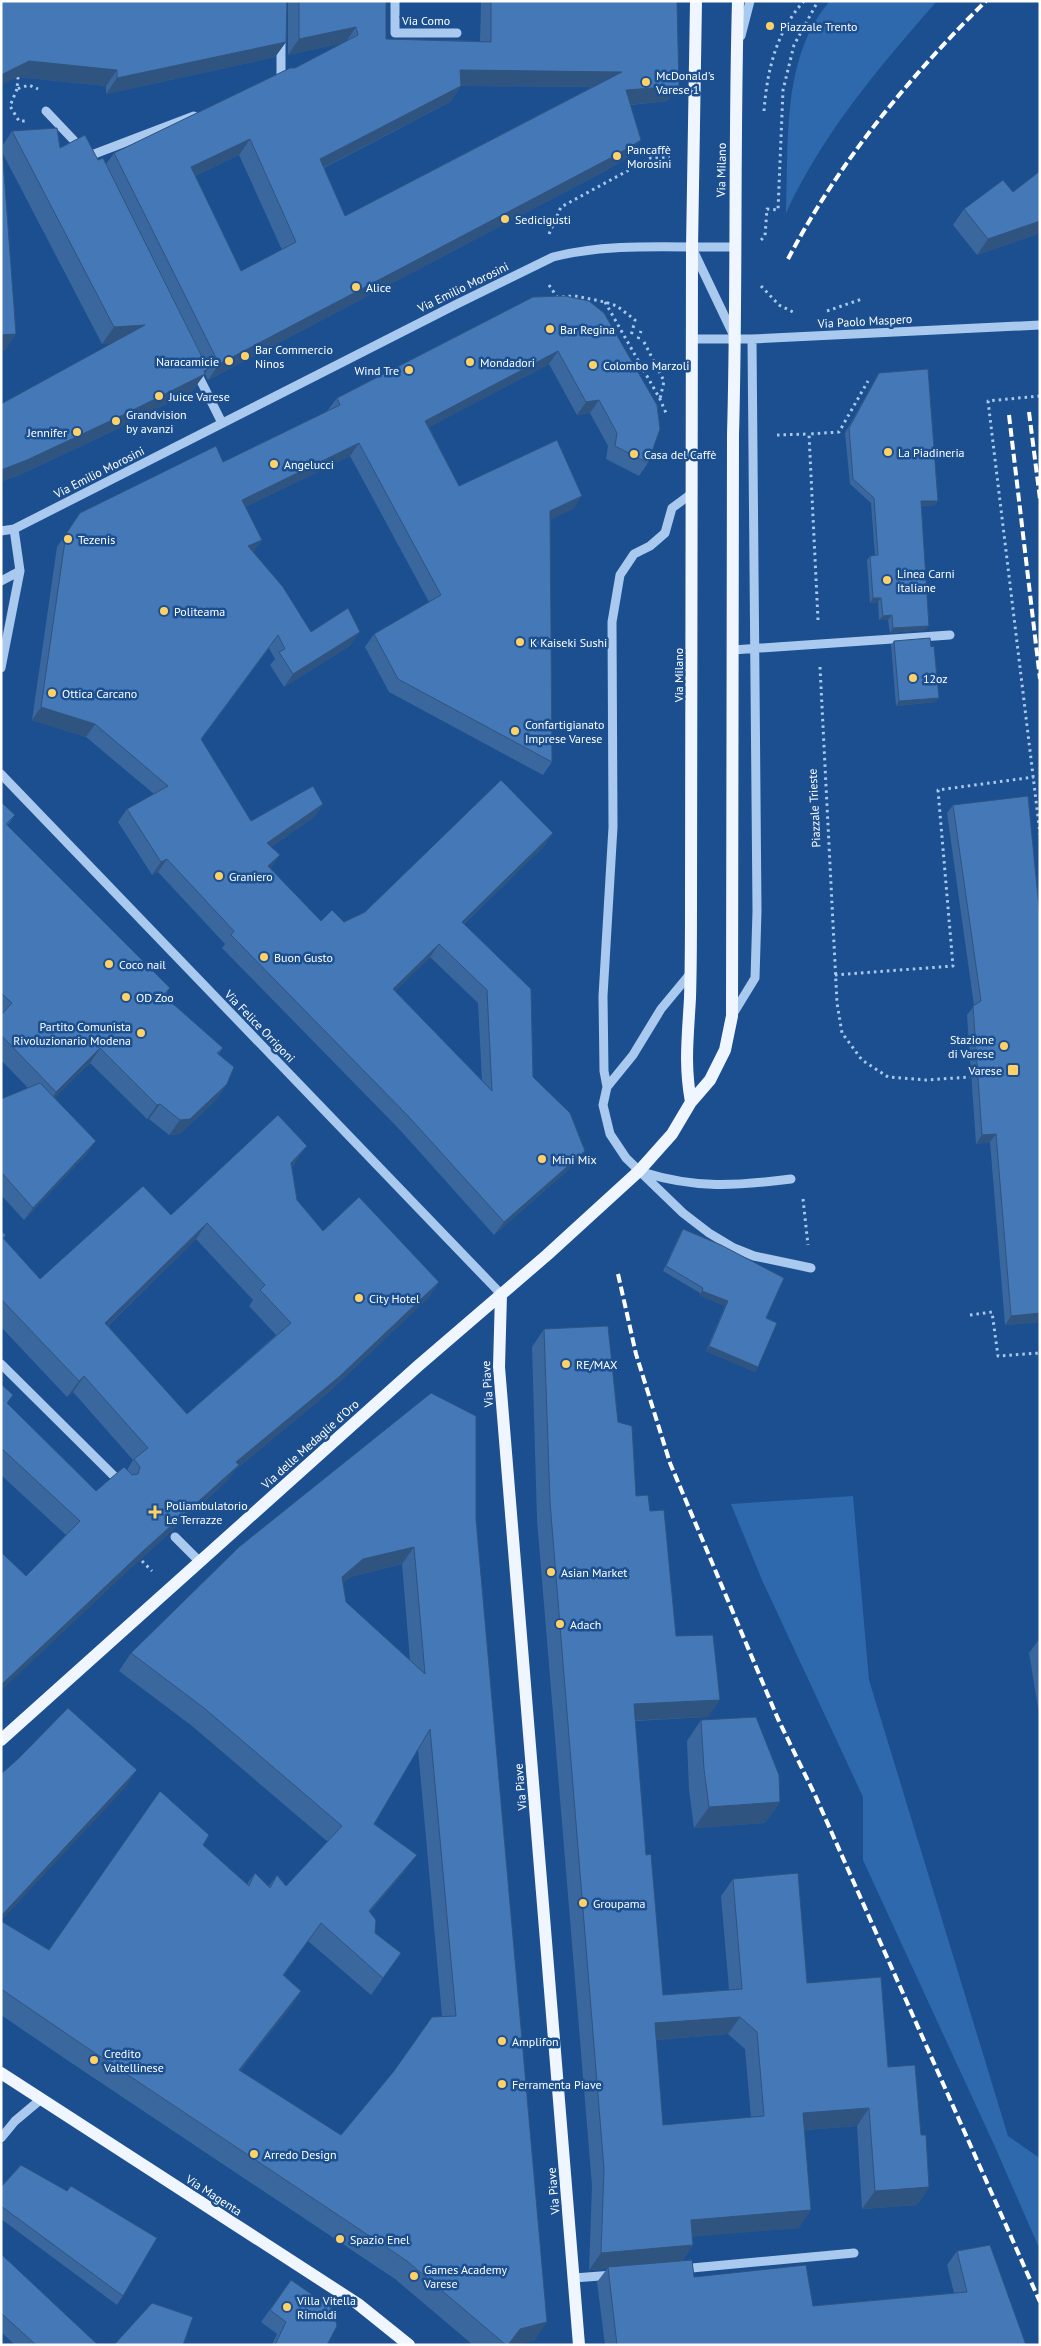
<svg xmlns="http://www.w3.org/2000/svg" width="1041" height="2346" viewBox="0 0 1041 2346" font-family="'PT Sans',sans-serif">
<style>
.green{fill:#2e69ad}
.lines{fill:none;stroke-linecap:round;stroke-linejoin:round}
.path{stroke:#a9c9ee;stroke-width:3;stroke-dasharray:2.5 4;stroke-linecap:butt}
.minor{stroke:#a9c9ee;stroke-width:9}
.major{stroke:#f0f6ff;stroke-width:12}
.rail{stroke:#fff;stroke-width:4;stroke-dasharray:9 4;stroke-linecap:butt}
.wall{fill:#3a679d;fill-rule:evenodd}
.shaded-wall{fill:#305480}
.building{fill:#4478b7;stroke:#305480;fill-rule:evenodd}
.poi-dot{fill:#ffd166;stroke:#1b4f8f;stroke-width:2}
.labels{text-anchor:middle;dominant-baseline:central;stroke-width:5;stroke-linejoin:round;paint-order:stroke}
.street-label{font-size:12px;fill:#fff;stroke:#1b4f8f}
.poi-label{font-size:12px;fill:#fff;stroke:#1b4f8f;text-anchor:start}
</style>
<rect width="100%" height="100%" fill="#1b4f8f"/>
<!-- green -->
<path class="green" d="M830,1H937C880,66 822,134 786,213C789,143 781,57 830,1Z
M853,1496L869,1680L1008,2136L1038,2157L1040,2161V2250L996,2149L863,1860V1797L762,1580L731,1504Z"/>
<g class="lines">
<!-- path -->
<path class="path" d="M18,77L17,89L29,85L38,89
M17,89L10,106L19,121H25
M764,111C767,71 776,32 804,1
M549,234L561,207L651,158L670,157
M761,240L765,236L767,209L778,210L783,90L794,45L818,1
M549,285L557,297L575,296L605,302L617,306L635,320L631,336
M761,286L779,305L795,313
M605,302L660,399L666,413
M827,311L862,299
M638,339L641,331
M644,342L664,381L660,399
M1040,396L988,401L1040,834
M777,435L809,434
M818,620L809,434L839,432L868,381
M820,667L837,1003L842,1033L862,1060L888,1077L926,1080L970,1077
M835,975L953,966L938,790L1034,777
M803,1199L808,1245
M970,1315L992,1312L998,1356L1040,1353
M142,1561L152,1571"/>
<!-- minor -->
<path class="minor" d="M395,1V33H457
M741,36L750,1
M281,78V36
M46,111L82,149
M89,156L194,116
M693,250L734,336
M692,339H752L1040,325
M195,369L222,423
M1,531L14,529L457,304L553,257C611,242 675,248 734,247
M1,581L20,571
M733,650L950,635
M1,668L20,571L14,529
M1,774L501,1294
M690,974L661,1009L633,1055L607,1087L603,1105L610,1134L626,1158L683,1213L709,1233L734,1248L754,1256L811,1268
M733,1014L755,978L757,911L752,339
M607,1087L604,1071L603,996L613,827L612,622L620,575L634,554L650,546L665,533L672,508L691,494
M642,1172C696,1189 736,1186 791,1179
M1,1364L121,1483
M175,1537L200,1562
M1,2138L15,2121L40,2100
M681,2269L854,2253
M574,2278L613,2275"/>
<!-- major -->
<path class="major" d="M691,1102C684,1064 688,1036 690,998C691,966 691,934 691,902L692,248L696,1
M501,1294L499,1367L579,2345
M1,1740L418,1366L547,1255L639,1171L672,1134L691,1102L710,1080L725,1050L732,1016L733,435C737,291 734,146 738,1
M1,2073L358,2304L409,2345"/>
<!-- rail -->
<path class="rail" d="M788,259C839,162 908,78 986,1
M1029,412L1040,499
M1009,415L1040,679
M618,1274L636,1354L670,1463L778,1719L815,1795L1040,2302"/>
</g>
<!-- wall -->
<path class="wall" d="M1,1L286,42L275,57L106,94V86L18,77Z
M288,1H386V39L480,41L481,1H677L668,101L630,105L641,140L630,156L607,170L208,380L205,374L193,390L113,431L15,477L112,343L102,344L3,154L5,351H1V132L3,145L12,131L98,160L106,164L114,153L295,68L343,43L288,55ZM461,86L592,87L345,216L324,168L450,102ZM239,155L282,250L241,271L195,176Z
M1040,171V233L977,255L953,225L964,209L1013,192Z
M533,297L648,463L639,476L606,459L608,446L590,413L577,415L549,364L429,427L459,486L573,509L550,519L552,762L543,775L389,692L365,647L374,634L429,602L350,456L245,507L262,540L253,552L311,632L351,645L284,687L270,665L275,659L269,648L201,740L251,821L323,804L314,817L271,847L270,869L321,921L344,922L553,833L544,846L464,924L533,1077L576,1163L494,1235L400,1130L222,948L225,944L158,872L152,875L118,822L127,809L154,794L86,737L32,720L57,547L80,513L223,462L328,411H327L337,398ZM430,957L478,1003L482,1081L395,991Z
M879,373L938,501L935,505L921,506L926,630L890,633L888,620H879L878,602L870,603L867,560L870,556H875L871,503L850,484L845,433Z
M894,641L936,702L896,706L891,645Z
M1,802L15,815L7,826L170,988L164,997L223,1048L218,1055L227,1084L217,1099L180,1134L169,1135L149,1119H147L90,1063L54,1098L87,1154L24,1220L1,1195V1099L28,1088L1,1060Z
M953,805L1040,918V1322L1005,1325L990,1142L976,1144L967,1015L974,1006L947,813Z
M296,1162L292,1167L297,1200L323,1231L439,1282L428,1298L329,1392L235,1470L227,1481L132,1567L26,1576L66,1535L1,1475V1384L7,1403L96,1491L127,1470L133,1460L73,1392L67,1397L1,1327V1231L6,1235L4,1239L40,1279L171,1215ZM196,1239L253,1300L249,1306L276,1335L187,1414L108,1326Z
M683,1229L766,1318L758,1367L755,1372L706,1351L725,1306L699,1295L700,1293L663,1271L680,1234Z
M544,1329L618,1422L636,1496L650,1511L676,1636L708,1717L635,1721L646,1855L663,1995L729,1990L721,1896L733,1879L807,1983L888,2067L921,2135L929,2187L917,2205L862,2209L857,2126L805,2130L799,2228L692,2236L693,2245L682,2261L694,2277L813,2306L954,2293L947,2265L957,2251L1026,2345H605L597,2282L607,2269L589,2270L592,2186L537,1520L532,1347ZM728,2034L745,2049L751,2118L663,2125L656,2040Z
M476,1519L535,2340L514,2345H473L395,2279L67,2060L1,2015V1921L49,1950L203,1845L247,1884L255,1873L269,1886L277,1875L286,1886L328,1842L192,1726L119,1671L131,1653ZM402,1564L410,1661L346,1602L343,1583L350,1577ZM418,1749L442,2016L341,2135L240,2071L289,2009L301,1991L284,1975L308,1941L371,1995L401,1953L375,1933L370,1912L404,1872L374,1824Z
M1040,1638V1720L1029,1653Z
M701,1720L780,1802L765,1823L694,1828L689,1790L687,1741Z
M1,2187L123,2296L117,2305L1,2219Z
M1,2254L98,2345H15L1,2332Z
M291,2280L327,2345H272L277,2334L261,2322Z"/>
<!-- shaded-wall -->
<path class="shaded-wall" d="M356,27L345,43L288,55L299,39Z
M286,42L275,57L106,94L117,78Z
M29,61L117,70L106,86L18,77L1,85V75Z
M460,70L622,72L611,87L449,86Z
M461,86L450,102L309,175L320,159Z
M679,86L668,101L615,106L626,90Z
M250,139L239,155L180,183L191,167Z
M641,140L630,156L607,170L208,380L219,364Z
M1040,221V233L977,255L988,239Z
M145,325L133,342L102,344L114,327Z
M16,334L5,351H1V335Z
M558,351L549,364L416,434L425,421Z
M208,369L193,390L113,431L15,477L1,482V470Z
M599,400L590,413L577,415L586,402Z
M359,443L350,456L233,513L242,500Z
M582,496L573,509L541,524L550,511Z
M921,501H938L935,505L917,506Z
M262,540L253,553L248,546Z
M873,598H881L878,602L870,603Z
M892,615L888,620H879L883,616Z
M929,626L926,630L890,633L893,628Z
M360,632L351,645L284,687L293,674Z
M939,698L936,702L896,706L899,701Z
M41,707L95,724L86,737L32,720Z
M323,804L314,817L258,856L267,843Z
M553,833L544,846L453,934L462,922Z
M280,855L271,868L259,879L268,866Z
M167,859L158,872L152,875L161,862Z
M439,944L430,957L384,1002L393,989Z
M100,1048L90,1063L46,1107L56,1092Z
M227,1084L217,1099L180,1134L169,1135L180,1120Z
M160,1104L149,1119H147L157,1105Z
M996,1134L990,1142L976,1144L982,1135Z
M96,1141L87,1154L24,1220L33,1208Z
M307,1146L296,1162L280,1179L291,1163Z
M585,1151L576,1163L494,1235L504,1222Z
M207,1223L196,1239L94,1339L105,1323Z
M439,1282L428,1298L329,1392L235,1470L227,1481L132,1567L1,1691V1685L236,1462Z
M702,1291L728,1301L725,1306L699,1295Z
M1040,1313V1322L1005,1325L1011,1316Z
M709,1346L758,1367L755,1372L706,1351Z
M84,1376L73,1392L67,1397L79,1381Z
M414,1547L402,1564L350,1577L330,1595L342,1577L363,1559Z
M720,1700L708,1717L621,1721L634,1704Z
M137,1770L125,1788L1,1921V1916Z
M780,1802L765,1823L694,1828L709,1807Z
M417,1855L404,1872L356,1928L369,1911Z
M301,1991L289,2009L226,2088L239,2070Z
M740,2017L728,2034L643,2041L655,2023Z
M869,2108L857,2126L791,2131L803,2113Z
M929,2187L917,2205L862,2209L875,2191Z
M811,2210L799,2228L679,2238L691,2220Z
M693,2245L681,2262L608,2267L607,2269L589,2270L601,2253Z
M547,2322L535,2340L514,2345H508L520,2329Z"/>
<!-- building -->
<path class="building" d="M1,1H287L286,42L117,78V70L29,61L1,75Z
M299,1H386V39L491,42V1H677L679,86L626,90L641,140L618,154L219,364L114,153L290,68H295L358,35L356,27L299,39ZM460,70L622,72L345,216L320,159L461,86ZM250,139L296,242L241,271L191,167Z
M57,128L60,148L85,135L98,160L103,158L208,369L204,371L205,374L125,414L27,460L1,470V404L145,325L114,327L12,131Z
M1,132L16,334L1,335Z
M1040,171V221L988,239L964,209L1003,180L1013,192Z
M565,296L589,301L604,313L657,405L660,429L648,463L615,446L617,433L599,400L586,402L558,351L425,421L459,486L557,440L582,496L550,511L552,762L398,679L374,634L441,595L359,443L242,500L262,540L248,546L283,587L311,632L348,608L360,632L293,674L279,652L285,649L278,635L201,739L251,821L313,786L323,804L267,843L280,855L268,866L321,921L332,910L344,922L365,912L501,780L553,833L462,922L531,989L533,1077L570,1113L585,1151L504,1222L409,1117L231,935L234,931L167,859L161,862L127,809L168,786L95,724L41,707L66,534L80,513L216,446L223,462L340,405L337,398L533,297ZM439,944L487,990L492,1091L393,989Z
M928,369L938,501H921L929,626L893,628L892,615L883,616L881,598H873L870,556L878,555L874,498L853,479L849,428L879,373Z
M930,638L931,647L934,646L939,698L899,701L894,641Z
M1028,796L1040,918V1313L1011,1316L996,1134L982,1135L973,1006L981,1001L953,805Z
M1,802L15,815L6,824L170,988L163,995L223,1048L217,1053L234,1067L227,1084L190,1119L180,1120L160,1104L157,1105L100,1048L56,1092L1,1035V1015L12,1003L1,993Z
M40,1083L96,1141L33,1208L1,1172V1099Z
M278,1115L307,1146L291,1163L297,1200L323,1231L359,1197L439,1282L340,1376L236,1462L239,1465L143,1551L1,1685V1552L26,1576L80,1521L1,1448V1384L13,1395L7,1403L96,1491L124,1467L132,1475L138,1474L140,1467L134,1459L148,1448L84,1376L79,1381L1,1299V1231L6,1235L3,1238L40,1279L143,1186L171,1215ZM207,1223L265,1285L260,1290L291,1323L187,1414L105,1323Z
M683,1229L721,1245L784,1278L766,1318L777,1323L758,1367L709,1346L728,1301L702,1291L703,1288L666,1266Z
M608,1326L618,1422L632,1426L636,1496L648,1495L650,1511L664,1510L676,1636L713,1635L720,1700L634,1704L646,1855L651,1854L663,1995L742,1989L733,1879L798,1873L807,1983L881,1977L888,2067L915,2065L921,2135H926L929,2187L875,2191L869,2108L803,2113L811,2210L691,2220L693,2245L601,2253L604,2169L550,1502L544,1329ZM740,2017L757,2032L764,2116L663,2125L655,2023Z
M431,1393L476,1416V1519L547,2322L520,2329L508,2345H506L407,2261L80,2043L1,1989V1921L49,1950L160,1791L209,1835L203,1845L249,1886L255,1873L270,1888L277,1875L286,1886L342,1826L204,1708L131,1653L239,1547ZM414,1547L425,1674L346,1602L342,1577L363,1559ZM430,1729L456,2016L432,2017L394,2071L341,2135L239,2070L301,1991L283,1975L321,1923L383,1978L401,1953L375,1933L376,1920L369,1911L417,1855L374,1824Z
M68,1708L137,1770L1,1916V1774L19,1758Z
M756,1717L779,1775L780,1802L709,1807L704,1769L701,1720Z
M21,2165L67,2191L71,2186L157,2238L123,2296L1,2206V2187Z
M990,2245L1026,2345H617L608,2267L692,2260L694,2277L806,2265L813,2306L967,2292L957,2251Z
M1,2254L98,2345H36L1,2313Z
M291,2280L333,2309L337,2326L327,2345H275L286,2322L270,2310Z
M152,2303L193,2317L183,2345H114Z"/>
<!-- markers -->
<g class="poi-dot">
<circle cx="770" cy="26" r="5"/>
<circle cx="646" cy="82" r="5"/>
<circle cx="617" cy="156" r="5"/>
<circle cx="505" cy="219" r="5"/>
<circle cx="356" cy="287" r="5"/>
<circle cx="550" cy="329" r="5"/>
<circle cx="245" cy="356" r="5"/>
<circle cx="229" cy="361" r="5"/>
<circle cx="470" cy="362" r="5"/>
<circle cx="593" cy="365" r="5"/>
<circle cx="409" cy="370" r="5"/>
<circle cx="159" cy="396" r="5"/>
<circle cx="116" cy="421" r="5"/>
<circle cx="77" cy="432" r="5"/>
<circle cx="888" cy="452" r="5"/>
<circle cx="634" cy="454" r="5"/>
<circle cx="274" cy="464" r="5"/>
<circle cx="68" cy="539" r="5"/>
<circle cx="887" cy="580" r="5"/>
<circle cx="164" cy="611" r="5"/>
<circle cx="520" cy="642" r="5"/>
<circle cx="913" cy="678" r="5"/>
<circle cx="52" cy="693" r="5"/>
<circle cx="515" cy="731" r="5"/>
<circle cx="219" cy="876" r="5"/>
<circle cx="264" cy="957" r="5"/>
<circle cx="109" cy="964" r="5"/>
<circle cx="126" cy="997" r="5"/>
<circle cx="141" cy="1033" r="5"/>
<circle cx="1004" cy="1046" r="5"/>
<rect x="1007" y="1064" width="12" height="12" rx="2.5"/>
<circle cx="542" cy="1159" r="5"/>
<circle cx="359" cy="1298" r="5"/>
<circle cx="566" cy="1364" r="5"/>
<path d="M152.5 1504.5h5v5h5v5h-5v5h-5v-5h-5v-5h5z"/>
<circle cx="551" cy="1572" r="5"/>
<circle cx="560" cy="1624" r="5"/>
<circle cx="583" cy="1903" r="5"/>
<circle cx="502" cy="2041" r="5"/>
<circle cx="94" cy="2060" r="5"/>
<circle cx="502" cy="2084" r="5"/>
<circle cx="254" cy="2154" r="5"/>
<circle cx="340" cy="2239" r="5"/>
<circle cx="414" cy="2276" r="5"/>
<circle cx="287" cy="2307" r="5"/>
</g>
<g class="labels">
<!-- street labels -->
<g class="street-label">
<text x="426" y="20">Via Como</text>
<text transform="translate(721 170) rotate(-89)">Via Milano</text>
<text transform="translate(463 287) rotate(-26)">Via Emilio Morosini</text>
<text transform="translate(865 321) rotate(-3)">Via Paolo Maspero</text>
<text transform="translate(99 472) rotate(-27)">Via Emilio Morosini</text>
<text transform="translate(678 675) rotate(-90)">Via Milano</text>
<text transform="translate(814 808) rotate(-93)">Piazzale Trieste</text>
<text transform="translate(260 1026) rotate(46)">Via Felice Orrigoni</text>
<text transform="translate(487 1384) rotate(-94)">Via Piave</text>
<text transform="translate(310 1444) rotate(-42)">Via delle Medaglie d'Oro</text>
<text transform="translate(520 1787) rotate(-95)">Via Piave</text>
<text transform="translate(553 2191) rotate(-95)">Via Piave</text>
<text transform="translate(214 2195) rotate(33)">Via Magenta</text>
</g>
<!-- poi labels -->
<g class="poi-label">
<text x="780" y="26">Piazzale Trento</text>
<text x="656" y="75">McDonald's<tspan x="656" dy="14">Varese 1</tspan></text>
<text x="627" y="149">Pancaffè<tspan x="627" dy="14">Morosini</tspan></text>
<text x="515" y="219">Sedicigusti</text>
<text x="366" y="287">Alice</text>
<text x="560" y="329">Bar Regina</text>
<text x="255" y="349">Bar Commercio<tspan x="255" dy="14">Ninos</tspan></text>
<text x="219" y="361" text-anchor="end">Naracamicie</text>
<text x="480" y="362">Mondadori</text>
<text x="603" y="365">Colombo Marzoli</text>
<text x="399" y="370" text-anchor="end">Wind Tre</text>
<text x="169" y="396">Juice Varese</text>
<text x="126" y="414">Grandvision<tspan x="126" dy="14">by avanzi</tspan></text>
<text x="67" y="432" text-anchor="end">Jennifer</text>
<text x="898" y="452">La Piadineria</text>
<text x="644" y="454">Casa del Caffè</text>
<text x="284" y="464">Angelucci</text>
<text x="78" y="539">Tezenis</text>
<text x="897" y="573">Linea Carni<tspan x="897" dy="14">Italiane</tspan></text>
<text x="174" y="611">Politeama</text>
<text x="530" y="642">K Kaiseki Sushi</text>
<text x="923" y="678">12oz</text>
<text x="62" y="693">Ottica Carcano</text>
<text x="525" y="724">Confartigianato<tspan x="525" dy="14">Imprese Varese</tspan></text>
<text x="229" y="876">Graniero</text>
<text x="274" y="957">Buon Gusto</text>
<text x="119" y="964">Coco nail</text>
<text x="136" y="997">OD Zoo</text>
<text x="131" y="1026" text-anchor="end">Partito Comunista<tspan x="131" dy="14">Rivoluzionario Modena</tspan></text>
<text x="994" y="1039" text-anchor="end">Stazione<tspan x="994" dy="14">di Varese</tspan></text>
<text x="1002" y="1070" text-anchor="end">Varese</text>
<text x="552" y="1159">Mini Mix</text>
<text x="369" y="1298">City Hotel</text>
<text x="576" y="1364">RE/MAX</text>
<text x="166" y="1505">Poliambulatorio<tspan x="166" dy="14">Le Terrazze</tspan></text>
<text x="561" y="1572">Asian Market</text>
<text x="570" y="1624">Adach</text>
<text x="593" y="1903">Groupama</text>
<text x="512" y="2041">Amplifon</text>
<text x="104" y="2053">Credito<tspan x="104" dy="14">Valtellinese</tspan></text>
<text x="512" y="2084">Ferramenta Piave</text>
<text x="264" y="2154">Arredo Design</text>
<text x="350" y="2239">Spazio Enel</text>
<text x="424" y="2269">Games Academy<tspan x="424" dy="14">Varese</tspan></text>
<text x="297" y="2300">Villa Vitella<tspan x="297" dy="14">Rimoldi</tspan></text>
</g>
</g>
<!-- border -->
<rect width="1041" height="2346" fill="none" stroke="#ffffff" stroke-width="5"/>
</svg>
